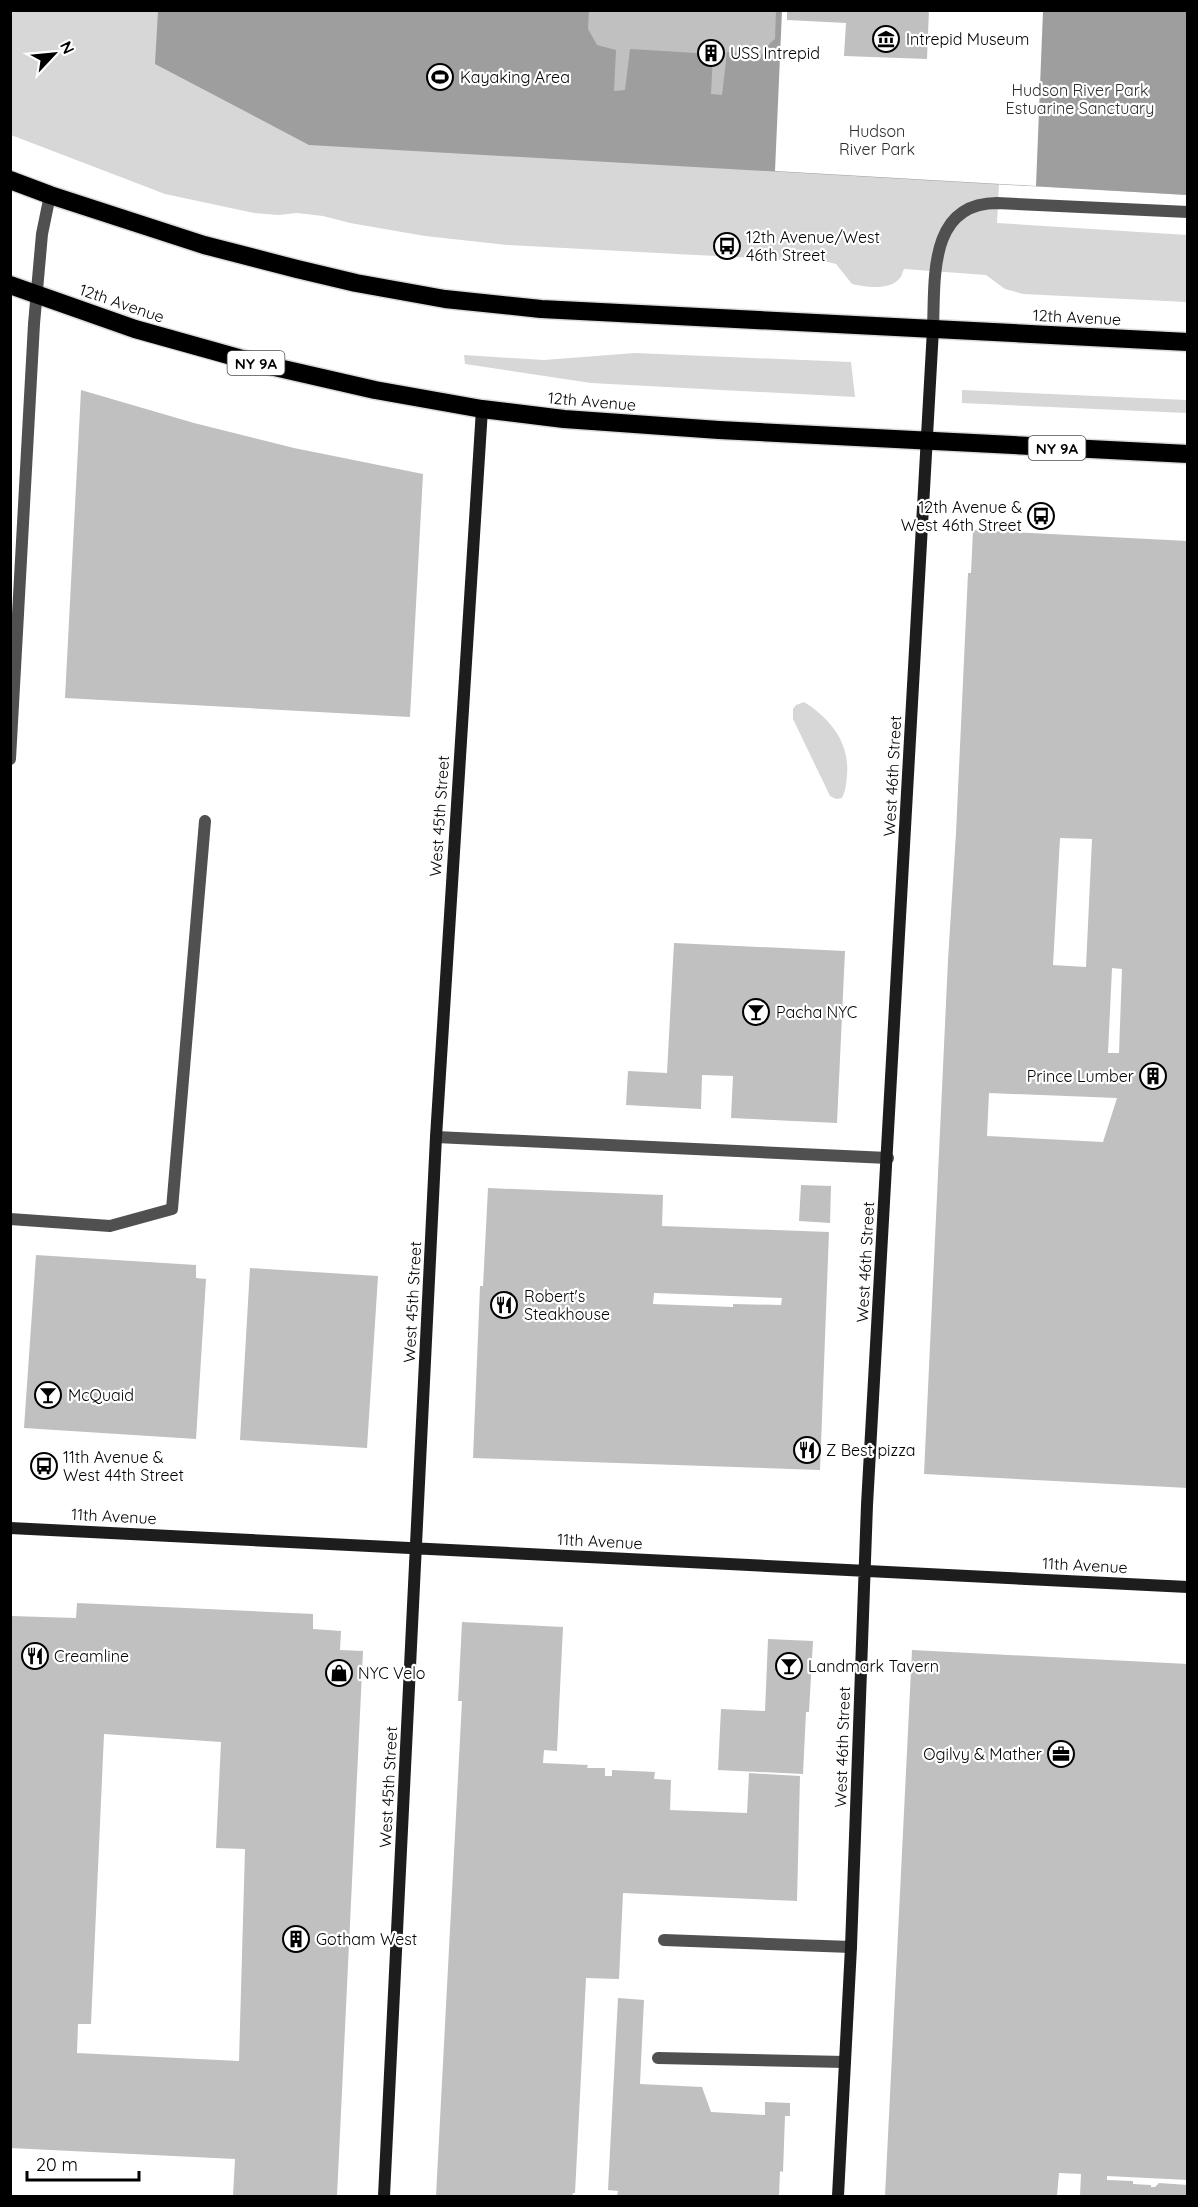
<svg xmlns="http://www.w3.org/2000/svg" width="1198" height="2207" viewBox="0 0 1198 2207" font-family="Quicksand,sans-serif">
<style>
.green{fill:#d7d7d7}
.water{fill:#9e9e9e}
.pier{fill:#fff}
.building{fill:#c0c0c0;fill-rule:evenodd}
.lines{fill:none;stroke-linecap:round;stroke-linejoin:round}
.highway-casing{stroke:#dbdbdb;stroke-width:21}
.lane{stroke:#505050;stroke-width:12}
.street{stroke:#505050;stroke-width:12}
.secondary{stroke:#1d1d1d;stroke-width:12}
.highway{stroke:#000;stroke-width:18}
.labels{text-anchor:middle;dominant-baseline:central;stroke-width:4.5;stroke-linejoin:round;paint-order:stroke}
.shield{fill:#fff;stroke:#4c4c4c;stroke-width:1.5}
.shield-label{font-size:15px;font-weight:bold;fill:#000}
.poi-label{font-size:16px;fill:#000;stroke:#fff;text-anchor:start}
.park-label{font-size:16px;fill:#2e2e2e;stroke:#fff}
.street-label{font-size:16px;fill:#000;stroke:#fff}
</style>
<rect width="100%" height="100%" fill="#fff"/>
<!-- green -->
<path class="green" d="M10,11H1187V195L999,184L997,223L1187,235V302L1023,294L1005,289L986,275L904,269C902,272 902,276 900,278C890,291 865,287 852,284L836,264L828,262L507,245L425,236L350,223L323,216L297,213L278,215L254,213L165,194L11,135Z
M635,353L851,362L855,397L591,383L465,364L464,355L544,360Z
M962,390L1187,400V413L962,403Z
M804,702C830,718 850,743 847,775C846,784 846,790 842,798L836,799L830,796L793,719V709L796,705Z"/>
<!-- water -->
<path class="water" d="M158,11H1187V195L309,145L155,64Z"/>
<!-- pier -->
<path class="pier" d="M782,11H1043L1036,186L775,171Z"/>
<!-- building -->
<path class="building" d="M589,10H776L775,39L771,42L762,54L727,52L722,95L711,94L713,54L630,49L625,90L614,91L616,50L597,45L588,29Z
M787,10H929L927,59L844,56L846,23L787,20Z
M81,390L194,423L294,448L423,474L410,717L65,698Z
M973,530L1188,541V1488L924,1474L948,960L956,833L968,573H971ZM1060,838L1092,839L1086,967L1053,965ZM1112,968L1122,969L1119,1053H1108ZM989,1093L1117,1098L1103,1142L987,1136Z
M674,943L845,951L837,1123L731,1118L733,1076L702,1075L701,1109L626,1105L628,1071L667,1073Z
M801,1185L831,1186L830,1223L799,1221Z
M488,1188L663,1195L662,1226L829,1232L820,1470L473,1458L480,1286H483ZM654,1293L782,1298L781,1305L733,1304V1307L653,1304Z
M36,1255L196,1265V1278L206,1279L196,1439L24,1428Z
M250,1268L378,1276L367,1448L240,1440Z
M77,1603L313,1614V1629L341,1631L340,1650L363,1651L337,2196H233L235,2159L10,2148L11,1616L76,1618ZM104,1734L221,1742L216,1848L245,1849L239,2061L77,2053L78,2024H91Z
M462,1622L563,1627L557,1751L544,1750L543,1763L588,1765L587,1768H605V1776H612V1770L655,1772L654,1779L671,1780L670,1810L747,1813L749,1773L800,1776L797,1901L623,1893L619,1979L586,1978L575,2193H573L572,2196H436L462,1701H458Z
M768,1639L813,1641L809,1712H806L803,1774L718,1770L721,1709L765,1711Z
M912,1650L1188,1664V2180L1107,2176V2180L1133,2181V2184L1151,2185V2187H1155L1159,2183L1188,2185V2196H1080L1081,2174L1059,2173L1057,2196H885Z
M618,1998L644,2000L640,2084L702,2087L711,2112L765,2115V2102L790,2103V2116H785L783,2172L780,2171L779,2196H617L618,2191L608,2190Z"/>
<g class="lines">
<defs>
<path id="highway" d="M10,180L50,195L204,245L297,269L356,283L445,299L541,309L1188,342
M10,285L135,329L257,363L375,390L482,409L564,419L719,430L1188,454"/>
</defs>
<!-- highway casing -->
<use href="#highway" class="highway-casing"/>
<!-- lane -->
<path class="lane" d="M933,329C935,279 928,203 997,203L1188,212
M436,1137L888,1158
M10,1219L110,1226L172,1209L205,821
M664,1940L851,1947
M658,2058L845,2062"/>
<!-- street -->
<path class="street" d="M10,759L34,324L42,234L50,195"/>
<!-- secondary -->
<path class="secondary" d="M10,1528L1188,1587
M384,2196L436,1137L482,409
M838,2196L851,1947L867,1505L933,329"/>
<!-- highway -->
<use href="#highway" class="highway"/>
</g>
<!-- icons -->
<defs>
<symbol id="museum-ring" viewBox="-11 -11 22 22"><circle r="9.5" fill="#fff" stroke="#000" stroke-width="1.5"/><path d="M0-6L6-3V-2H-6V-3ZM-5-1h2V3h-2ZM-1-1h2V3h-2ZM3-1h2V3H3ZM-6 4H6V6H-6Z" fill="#000"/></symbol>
<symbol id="building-ring" viewBox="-11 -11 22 22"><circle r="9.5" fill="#fff" stroke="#000" stroke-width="1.5"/><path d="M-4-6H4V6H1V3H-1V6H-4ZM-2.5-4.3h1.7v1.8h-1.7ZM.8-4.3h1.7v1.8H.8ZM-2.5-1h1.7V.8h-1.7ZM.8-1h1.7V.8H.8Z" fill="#000"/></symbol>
<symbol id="stadium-ring" viewBox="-11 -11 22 22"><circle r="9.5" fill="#fff" stroke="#000" stroke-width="1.5"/><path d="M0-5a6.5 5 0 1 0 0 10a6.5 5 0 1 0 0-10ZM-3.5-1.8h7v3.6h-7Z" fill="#000"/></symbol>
<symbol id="bus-ring" viewBox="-11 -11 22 22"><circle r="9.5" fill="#fff" stroke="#000" stroke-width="1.5"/><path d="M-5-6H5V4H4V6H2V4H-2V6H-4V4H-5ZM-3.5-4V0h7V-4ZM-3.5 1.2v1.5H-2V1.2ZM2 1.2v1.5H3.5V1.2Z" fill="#000"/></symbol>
<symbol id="bar-ring" viewBox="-11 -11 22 22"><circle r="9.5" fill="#fff" stroke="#000" stroke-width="1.5"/><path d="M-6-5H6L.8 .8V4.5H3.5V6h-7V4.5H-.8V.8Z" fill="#000"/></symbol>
<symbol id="restaurant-ring" viewBox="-11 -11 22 22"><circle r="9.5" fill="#fff" stroke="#000" stroke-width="1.5"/><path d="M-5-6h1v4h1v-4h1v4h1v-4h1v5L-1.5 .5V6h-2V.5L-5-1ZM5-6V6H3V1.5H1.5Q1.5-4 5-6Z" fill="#000"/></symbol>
<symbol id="shop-ring" viewBox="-11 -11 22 22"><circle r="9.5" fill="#fff" stroke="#000" stroke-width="1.5"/><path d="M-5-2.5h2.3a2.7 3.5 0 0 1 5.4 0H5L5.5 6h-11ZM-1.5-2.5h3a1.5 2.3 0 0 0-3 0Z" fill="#000"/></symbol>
<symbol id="office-ring" viewBox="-11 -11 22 22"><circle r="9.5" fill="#fff" stroke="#000" stroke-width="1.5"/><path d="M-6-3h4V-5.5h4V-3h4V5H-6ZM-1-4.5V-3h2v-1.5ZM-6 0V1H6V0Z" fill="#000"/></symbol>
</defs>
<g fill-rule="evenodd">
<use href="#museum-ring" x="871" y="24" width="30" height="30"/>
<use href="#building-ring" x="696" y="38" width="30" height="30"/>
<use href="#stadium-ring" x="425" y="62" width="30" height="30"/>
<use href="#bus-ring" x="712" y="231" width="30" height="30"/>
<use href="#bus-ring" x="1026" y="501" width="30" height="30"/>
<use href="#bar-ring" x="741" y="997" width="30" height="30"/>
<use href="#building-ring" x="1138" y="1061" width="30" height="30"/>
<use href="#restaurant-ring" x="489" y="1290" width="30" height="30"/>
<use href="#bar-ring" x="33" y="1380" width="30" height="30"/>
<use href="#restaurant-ring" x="792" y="1435" width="30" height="30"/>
<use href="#bus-ring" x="29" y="1451" width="30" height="30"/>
<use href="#restaurant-ring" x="20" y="1641" width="30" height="30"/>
<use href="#bar-ring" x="774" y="1651" width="30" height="30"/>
<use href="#shop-ring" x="324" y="1658" width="30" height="30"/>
<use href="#office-ring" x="1046" y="1739" width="30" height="30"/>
<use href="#building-ring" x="281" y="1924" width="30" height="30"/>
</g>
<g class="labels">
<!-- shield labels -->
<g class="shield">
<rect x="227.5" y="351" width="57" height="24" rx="4.5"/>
<rect x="1028.5" y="436" width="57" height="24" rx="4.5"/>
</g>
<g class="shield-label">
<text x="256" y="363">NY 9A</text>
<text x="1057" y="448">NY 9A</text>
</g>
<!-- poi labels -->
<g class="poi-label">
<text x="906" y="39">Intrepid Museum</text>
<text x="730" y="53">USS Intrepid</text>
<text x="460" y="77">Kayaking Area</text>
<text x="746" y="237">12th Avenue/West<tspan x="746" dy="18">46th Street</tspan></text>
<text x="1022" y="507" text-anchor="end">12th Avenue &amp;<tspan x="1022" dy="18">West 46th Street</tspan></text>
<text x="776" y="1012">Pacha NYC</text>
<text x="1134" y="1076" text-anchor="end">Prince Lumber</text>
<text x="524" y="1296">Robert's<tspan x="524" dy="18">Steakhouse</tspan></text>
<text x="68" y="1395">McQuaid</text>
<text x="826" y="1450">Z Best pizza</text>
<text x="63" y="1457">11th Avenue &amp;<tspan x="63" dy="18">West 44th Street</tspan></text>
<text x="54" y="1656">Creamline</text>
<text x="808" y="1666">Landmark Tavern</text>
<text x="358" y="1673">NYC Velo</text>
<text x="1042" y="1754" text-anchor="end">Ogilvy &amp; Mather</text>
<text x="316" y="1939">Gotham West</text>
</g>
<!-- park labels -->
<g class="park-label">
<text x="1080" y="90">Hudson River Park<tspan x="1080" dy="18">Estuarine Sanctuary</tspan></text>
<text x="877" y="131">Hudson<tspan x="877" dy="18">River Park</tspan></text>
</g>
<!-- street labels -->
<g class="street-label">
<text transform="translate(122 303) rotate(19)">12th Avenue</text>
<text transform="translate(1077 317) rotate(3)">12th Avenue</text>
<text transform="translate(592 401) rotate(5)">12th Avenue</text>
<text transform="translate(892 776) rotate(-87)">West 46th Street</text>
<text transform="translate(439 816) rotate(-86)">West 45th Street</text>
<text transform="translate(865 1262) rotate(-87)">West 46th Street</text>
<text transform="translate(412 1302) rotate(-87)">West 45th Street</text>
<text transform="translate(114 1516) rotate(3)">11th Avenue</text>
<text transform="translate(600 1541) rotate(3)">11th Avenue</text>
<text transform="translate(1085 1565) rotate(3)">11th Avenue</text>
<text transform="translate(842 1747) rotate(-88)">West 46th Street</text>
<text transform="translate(388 1787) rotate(-87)">West 45th Street</text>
</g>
</g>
<!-- border -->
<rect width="1198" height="2207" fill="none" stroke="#000000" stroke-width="24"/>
<!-- north arrow -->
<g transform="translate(54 54) rotate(64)" stroke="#ffffff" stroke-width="4.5" paint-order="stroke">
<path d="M0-4.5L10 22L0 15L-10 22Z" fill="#000000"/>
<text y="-9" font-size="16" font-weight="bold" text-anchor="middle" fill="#000000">N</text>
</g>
<!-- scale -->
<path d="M27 2171v9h112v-9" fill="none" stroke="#000000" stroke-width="3"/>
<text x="36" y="2171" font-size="18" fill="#000000" stroke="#ffffff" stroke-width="4.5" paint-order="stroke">20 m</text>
</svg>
